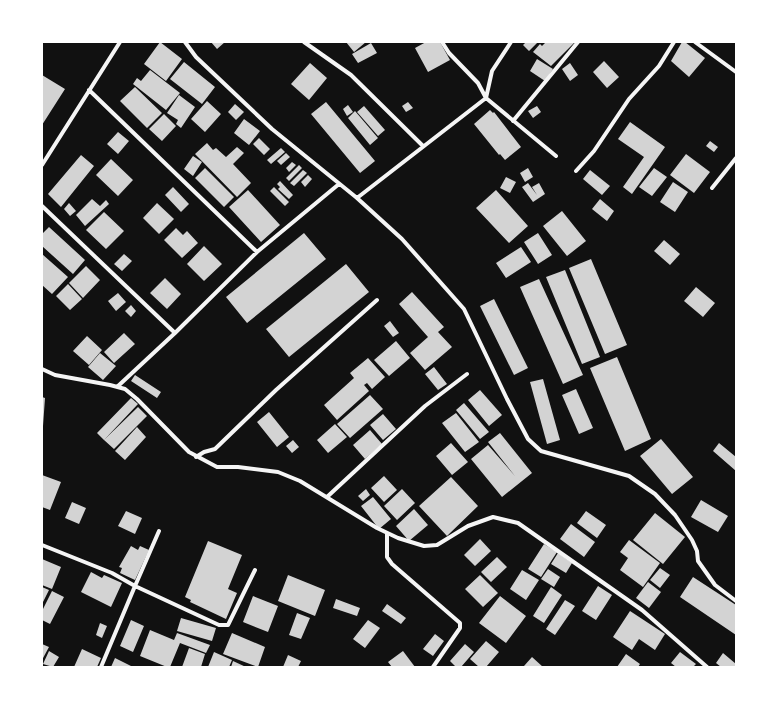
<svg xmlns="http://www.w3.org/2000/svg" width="778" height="709" viewBox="0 0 778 709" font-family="Poppins,sans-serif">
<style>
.building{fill:#d3d3d3}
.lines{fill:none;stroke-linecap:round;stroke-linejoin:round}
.minor{stroke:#f5f5f5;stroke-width:4}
</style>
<rect width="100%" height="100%" fill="#111"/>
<!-- building -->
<path class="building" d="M160,42L182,59L166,81L144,64Z
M211,42H225L217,49Z
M346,42H366L354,52Z
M426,42H440L450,60L428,72L415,48Z
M526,42H538L529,51L523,45Z
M546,42H575L551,66L533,52L540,44L542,46Z
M682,42H685L705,58L689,77L671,61Z
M371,43L377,53L358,63L352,54Z
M537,59L553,69L545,81L530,71Z
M604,61L619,77L607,88L593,72Z
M184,62L215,87L202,104L170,79Z
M310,63L327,78L309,100L291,84Z
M570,63L578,75L570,81L562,69Z
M150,70L180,93L166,110L133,84L137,78L141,81Z
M42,75L65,89L42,125Z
M135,87L162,113L147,128L120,101Z
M179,95L195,107L181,128L176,124L178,120L167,113Z
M207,101L221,114L205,132L191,119Z
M326,102L375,161L360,173L311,114Z
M408,102L413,108L406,112L402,106Z
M235,104L244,112L236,120L228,112Z
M348,105L353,112L347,116L343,109Z
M364,106L385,130L378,136L357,112Z
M537,106L541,112L533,118L528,111Z
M490,110L493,113L494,112L521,147L505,160L500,154L499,155L474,124Z
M355,111L378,138L370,145L348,118Z
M164,114L176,126L162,141L149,129Z
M244,119L260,131L249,145L234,133Z
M630,122L665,147L632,194L623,187L644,157L618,139Z
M118,132L129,141L118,154L107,144Z
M259,138L270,149L264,155L253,144Z
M710,141L718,147L714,152L706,146Z
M207,143L213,150L216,148L226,157L237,147L244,153L233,164L251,183L237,197L195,154Z
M281,148L285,152L271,164L267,160Z
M286,153L290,157L281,165L277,161Z
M686,154L710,172L694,193L670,175Z
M81,155L94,166L61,207L48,194Z
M193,156L202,162L193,176L184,169Z
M111,159L133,180L118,196L96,175Z
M292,162L296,165L289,172L286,168Z
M299,165L302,168L289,181L286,178Z
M205,168L234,197L224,207L195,178Z
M528,168L533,177L525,182L520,173Z
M654,168L667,177L652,196L639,187Z
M303,170L307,173L294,186L290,183Z
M590,170L610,186L602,195L583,179Z
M308,175L312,179L305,187L301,182Z
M506,177L516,182L510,193L500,188Z
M280,181L293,195L289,199L278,189L280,187L277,184Z
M673,182L688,192L675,212L660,202Z
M528,183L537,195L532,187L539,183L545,194L533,202L522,187Z
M173,187L189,204L181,212L165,195Z
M274,187L289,202L285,206L270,191Z
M248,190L280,225L261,242L229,207Z
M496,190L528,226L509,243L476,208Z
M92,199L100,206L106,200L109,204L85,226L76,215Z
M600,199L614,211L607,221L592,209Z
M69,203L76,211L70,216L64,209Z
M157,203L174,219L159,234L143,218Z
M562,211L586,241L567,256L543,226Z
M104,212L124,231L106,249L86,230Z
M49,227L85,260L73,274L42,246V234Z
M176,228L183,235L187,231L198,243L182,258L164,240Z
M304,233L326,259L247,323L226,297Z
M538,233L552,255L538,264L524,242Z
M664,240L680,254L670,265L654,251Z
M204,246L222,264L204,281L187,264Z
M521,247L531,262L506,278L496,263Z
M42,254L68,277L52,294L42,285Z
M124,254L132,261L122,271L114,264Z
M591,259L627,345L605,354L569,268Z
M346,264L369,292L289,357L266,329Z
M86,266L100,280L83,298L69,283Z
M565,270L600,357L582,364L546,277Z
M165,278L181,294L167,309L150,293Z
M539,279L583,375L563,384L520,287Z
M68,284L82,299L70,310L56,296Z
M696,287L715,303L703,317L684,301Z
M412,292L444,327L438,332L452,347L425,370L410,353L428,337L399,304Z
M118,293L126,302L116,311L108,301Z
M494,299L528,368L514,375L480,306Z
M131,305L136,311L131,317L125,311Z
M390,321L399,333L393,337L384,326Z
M124,333L135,344L114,363L104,352Z
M87,336L102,350L89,365L73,351Z
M396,341L410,358L389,376L374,360Z
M100,353L116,366L103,380L88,367Z
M617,357L651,439L625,451L590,368Z
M368,358L385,377L372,389L367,383L364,385L369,391L337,420L324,405L354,378L350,373Z
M434,367L447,384L438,390L425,374Z
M135,375L161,392L157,398L131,381Z
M543,379L560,440L547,444L530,382Z
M576,389L593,428L579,434L562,395Z
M480,390L502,415L489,426L468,400Z
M370,395L383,409L350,438L337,424Z
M42,397L45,398L43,426H42Z
M131,398L138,404L104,440L97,433Z
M464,403L489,432L480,439L456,410Z
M138,407L147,416L114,449L104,440Z
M269,412L289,437L277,447L257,422Z
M456,413L479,442L465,452L442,423Z
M383,414L396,429L383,440L370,425Z
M335,424L347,437L328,453L317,440Z
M137,427L146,437L125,460L115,451Z
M370,430L382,444L365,459L353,445Z
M500,433L532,473L502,497L471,459L488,445L515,476L488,442Z
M661,439L693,477L672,494L640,456Z
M293,440L299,447L292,453L286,446Z
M451,443L468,462L452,475L436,456Z
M719,443L736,457V471L713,451Z
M42,475L61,482L50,510L42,507Z
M384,476L397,490L384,502L371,488Z
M451,477L478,506L447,536L419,506Z
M366,489L370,495L363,501L358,496Z
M402,489L415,503L397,520L384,506Z
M373,497L391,519L379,529L361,506Z
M701,500L728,516L718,532L691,517Z
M72,502L86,508L79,524L65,518Z
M414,509L428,525L409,541L396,526Z
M126,511L142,518L135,534L118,526Z
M586,511L606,525L597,538L577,523Z
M655,513L685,537L663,564L633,540Z
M571,524L595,542L584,557L560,539Z
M480,539L491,551L475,566L464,555Z
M629,540L660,563L643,587L620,570L628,558L620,552Z
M208,541L242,555L228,589L237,593L226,619L190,602L191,600L185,597Z
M544,544L557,552L541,577L528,569Z
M131,546L138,550L140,546L149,550L135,580L120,573L122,568L119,567Z
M558,553L572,563L566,573L551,564Z
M497,557L507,567L491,582L481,572Z
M42,559L61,567L52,589L42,585Z
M660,568L670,575L660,588L650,580Z
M548,569L560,577L554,587L541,579Z
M522,570L539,580L526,600L510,589Z
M91,572L102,578L104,575L122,583L111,607L81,592Z
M288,575L325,590L315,616L278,601Z
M480,575L498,593L483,607L465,589Z
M693,577L736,605V635L680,597Z
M648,582L661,592L649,608L636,598Z
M598,586L612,595L596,620L582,611Z
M42,587L49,590L42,604Z
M551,587L562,595L544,623L533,616Z
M52,591L64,597L50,624L42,620V611Z
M253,596L278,606L268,632L243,622Z
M500,596L526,616L506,643L479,623Z
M336,599L360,608L357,616L333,608Z
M565,600L575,606L555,635L546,629Z
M387,604L406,618L401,624L382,611Z
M630,611L665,634L655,650L639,639L632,650L613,637Z
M297,613L310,618L301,639L289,635Z
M181,618L216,628L212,641L177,631Z
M131,620L144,626L133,652L120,646Z
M368,620L380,628L365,648L353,639Z
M100,623L107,626L102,638L96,635Z
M150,630L174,640L177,633L210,645L206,653L180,643L170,667H167L140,656Z
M232,633L265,647L258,667L223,654Z
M435,634L444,641L433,656L423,649Z
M486,641L499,652L486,667H479L470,659Z
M42,644L49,647L42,660Z
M465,644L474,652L461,667H456L450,661Z
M189,648L205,654L201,667H182Z
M82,649L101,658L97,667H74Z
M49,651L59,657L53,667L43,664Z
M403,651L415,667H392L388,662Z
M214,652L232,660L229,667H208Z
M680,652L696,664L693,667H676L671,663Z
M723,653L736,664V667H721L716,663Z
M626,654L640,664L638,667H617Z
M288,655L301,661L298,667H283Z
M532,657L543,667L524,666Z
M115,658L133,667H111Z
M233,661L246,667H231Z"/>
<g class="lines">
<!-- minor -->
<path class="minor" d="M185,42L196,57L272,129L357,198L402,239L464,309L507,399L528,439L541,451L629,476L655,494L675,515L692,540L697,551L698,561L715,585L736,601
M304,42L351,75L423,146
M442,42L449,53L478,83L486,98
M695,42L736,72
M89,90L257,252
M486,98L492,71L511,42
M513,121L578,42
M42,165L120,42
M576,171L594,151L629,99L659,66L674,42
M712,188L736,158
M357,198L486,98L556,156
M42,206L175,333
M42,369L55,375L110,385L125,389L137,399L189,452L217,467H238L278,472L300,481L377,528L398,538L424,546L437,545L468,526L493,517L518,523L642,610L707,667
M117,387L175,333L257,252L339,184
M196,457L204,452L215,449L276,390L377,300
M327,497L425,406L467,374
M159,531L135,586L219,625H228L255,570
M387,533V557L392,564L460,623V628L433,667
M42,545L112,573L135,586L101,667"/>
</g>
<!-- border -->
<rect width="778" height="709" fill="none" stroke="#ffffff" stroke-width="86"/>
</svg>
